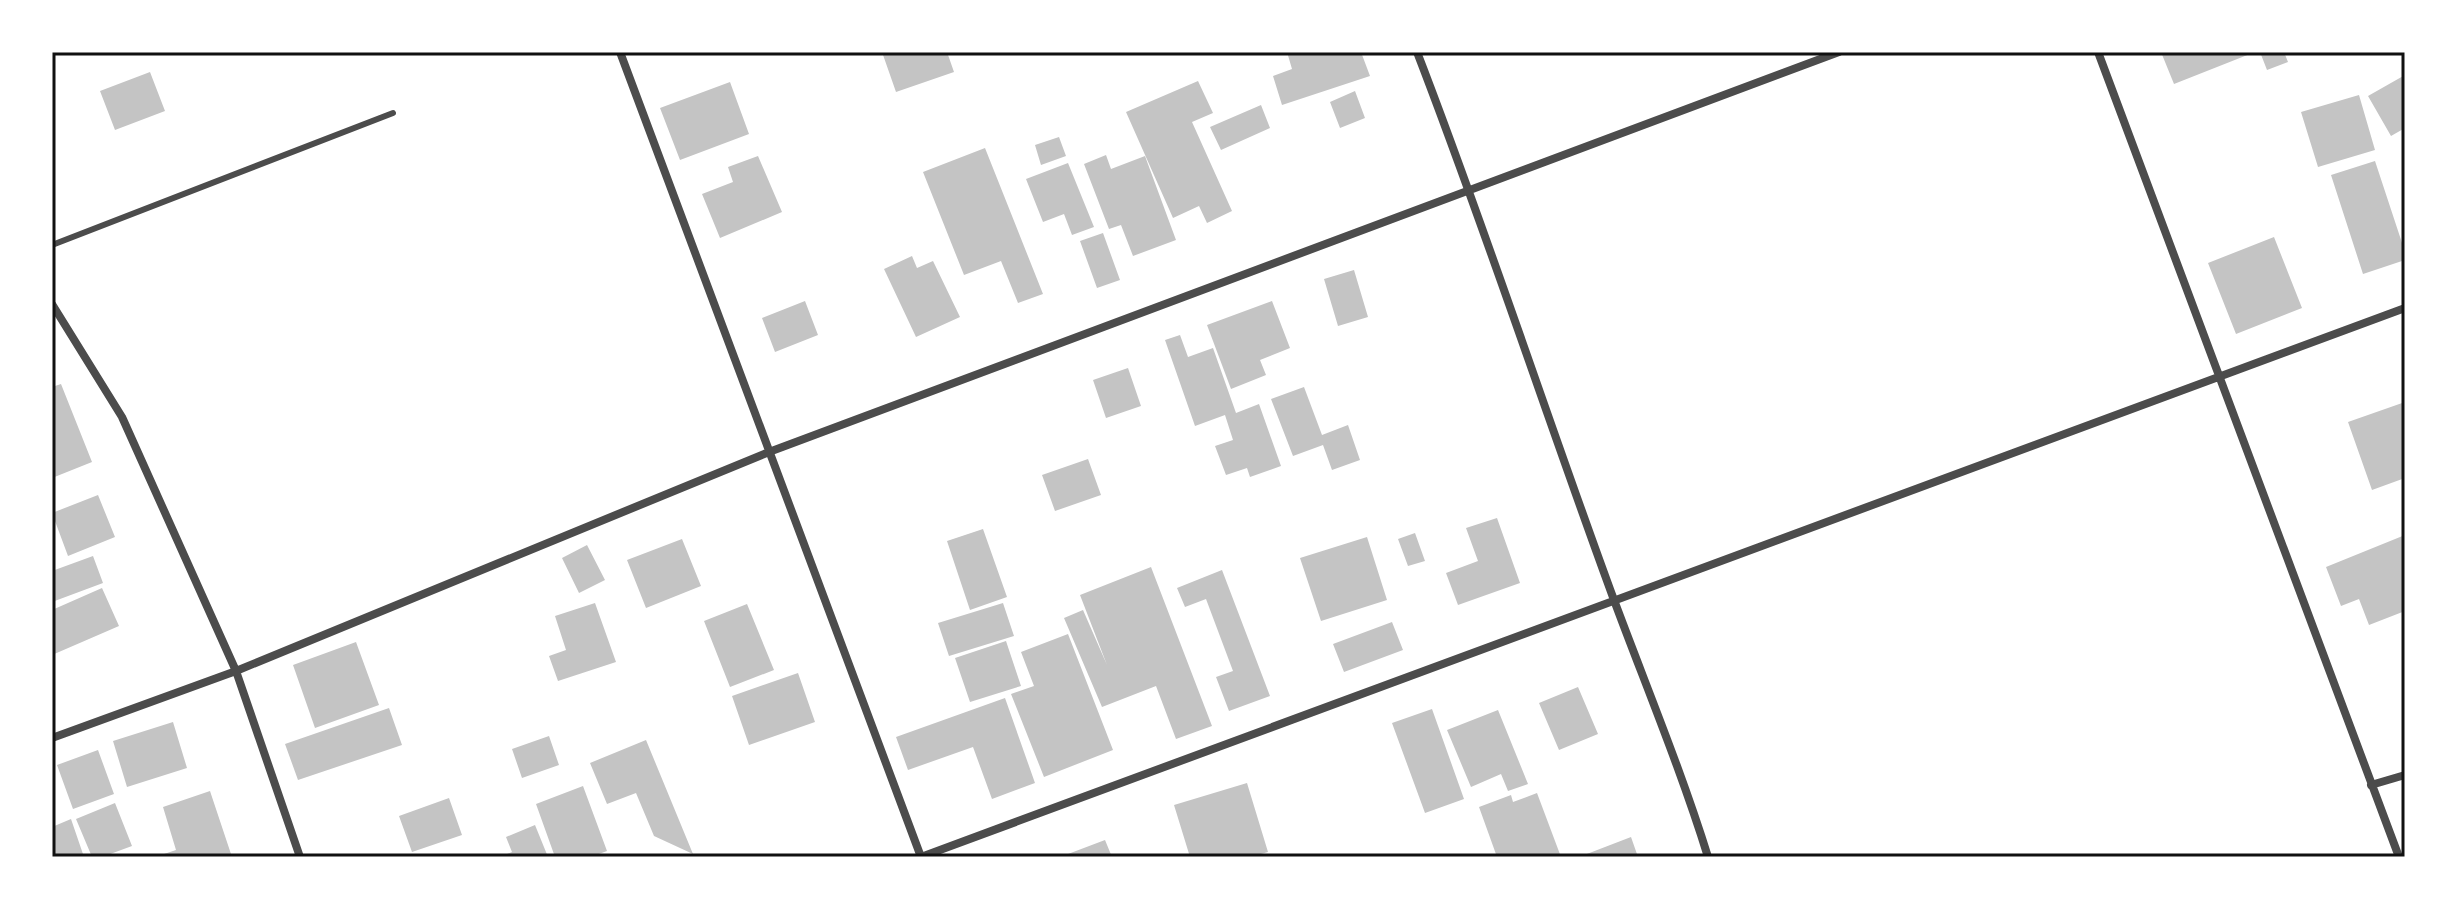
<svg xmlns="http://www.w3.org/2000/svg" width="2457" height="909" viewBox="0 0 2457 909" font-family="Bitter,serif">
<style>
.building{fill:#c4c4c4}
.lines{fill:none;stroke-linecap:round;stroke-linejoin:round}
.service{stroke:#4c4c4c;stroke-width:6}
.minor{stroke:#4c4c4c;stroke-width:8}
.neatline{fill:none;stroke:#111;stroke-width:3}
</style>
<rect width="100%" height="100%" fill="#fff"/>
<!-- building -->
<path class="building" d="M882,52H947L954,72L896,92Z
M1287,52H1361L1370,76L1282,105L1273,76L1292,69Z
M2161,52H2255L2174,84Z
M2260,52H2284L2288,62L2267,70Z
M150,72L165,111L115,130L100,91Z
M2405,75V128L2391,136L2368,96Z
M1198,81L1213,113L1192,122L1232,211L1207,223L1199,206L1173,218L1126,112Z
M730,82L749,134L680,160L660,108Z
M1355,91L1365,118L1340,128L1330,102Z
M2359,95L2375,150L2318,167L2301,112Z
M1261,105L1270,128L1221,150L1210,127Z
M1059,137L1066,156L1041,165L1035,145Z
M985,148L1043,294L1018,303L1001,261L964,275L923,172Z
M1106,155L1111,169L1145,156L1176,240L1133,256L1121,225L1109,229L1084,164Z
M758,156L782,212L720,238L702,194L733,182L728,167Z
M2375,161L2405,252V260L2363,274L2331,175Z
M1068,163L1094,227L1072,235L1064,214L1043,222L1026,179Z
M1103,233L1120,280L1097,288L1080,241Z
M2274,237L2302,308L2236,334L2208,263Z
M912,256L917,268L933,261L960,317L916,337L884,269Z
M1354,270L1368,317L1338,326L1324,279Z
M805,301L818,335L775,352L762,318Z
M1272,301L1290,348L1260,360L1266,375L1231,389L1207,325Z
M1180,335L1188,357L1213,348L1236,413L1259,404L1281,466L1250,477L1247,468L1226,475L1215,446L1233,440L1225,415L1195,426L1165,340Z
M1128,368L1141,406L1106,418L1093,380Z
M61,384L92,462L52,478V387Z
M1304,387L1322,435L1348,425L1360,460L1332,470L1323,445L1293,456L1271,399Z
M2405,402V478L2372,490L2348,422Z
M1088,459L1101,495L1055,511L1042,475Z
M98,495L115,537L68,556L52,513Z
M1497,518L1520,583L1458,605L1446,573L1478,561L1466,528Z
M983,529L1007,597L970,610L947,541Z
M1415,533L1425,561L1408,566L1398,539Z
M2405,535V611L2369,625L2359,599L2341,606L2326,567Z
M1367,537L1387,600L1321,621L1300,558Z
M682,539L701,586L646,608L627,560Z
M587,545L605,580L579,593L562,558Z
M93,556L103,583L52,602V571Z
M1151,567L1212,726L1176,739L1156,686L1102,707L1064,618L1083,610L1107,665L1080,595Z
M1222,570L1270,696L1229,711L1216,677L1233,671L1206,599L1185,607L1177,588Z
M102,588L119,626L52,655V610Z
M595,603L616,662L558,681L549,656L566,650L555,616Z
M1003,603L1014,636L949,656L938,623Z
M747,604L774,670L730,687L704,621Z
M1392,622L1403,650L1344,672L1333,644Z
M1068,634L1113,750L1044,777L1011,694L1034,686L1021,652Z
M1006,641L1021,686L970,702L955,658Z
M356,642L379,705L315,728L293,665Z
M798,673L815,722L749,745L732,696Z
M1578,687L1598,734L1559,750L1539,703Z
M1005,698L1035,783L992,799L973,747L908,770L896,737Z
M389,708L402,745L298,780L285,744Z
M1432,709L1464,799L1425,813L1392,723Z
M1498,710L1528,784L1508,791L1501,774L1471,787L1447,730Z
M173,722L187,768L127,787L113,741Z
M549,736L559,765L522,778L512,749Z
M646,740L693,854L654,836L636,793L607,804L590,763Z
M98,750L114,794L73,809L57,765Z
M1247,783L1268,852L1250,857H1190L1174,805Z
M583,786L607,851L591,857H555L536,804Z
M210,791L232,857H155L176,850L163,807Z
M1537,793L1561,857H1497L1479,807L1511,795L1513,802Z
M449,798L462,835L412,852L399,816Z
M115,803L132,846L102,857H92L76,819Z
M71,819L84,857H52V827Z
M535,825L548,857H500L512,852L506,837Z
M1631,837L1638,857H1579Z
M1105,840L1112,857H1069L1068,854Z"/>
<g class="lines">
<!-- service -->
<path class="service" d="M52,245L393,113"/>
<!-- minor -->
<path class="minor" d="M620,52L921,857
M1417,52C1487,233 1547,418 1614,600C1646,686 1681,770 1708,857
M2098,52L2399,857
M52,304L122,417L236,671L300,857
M52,738L236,671L769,452L1839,52
M2371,785L2405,775
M921,857L2405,308"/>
</g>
<!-- border -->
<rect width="2457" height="909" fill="none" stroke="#ffffff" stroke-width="108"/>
<rect x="54" y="54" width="2349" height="801" class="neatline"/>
</svg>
